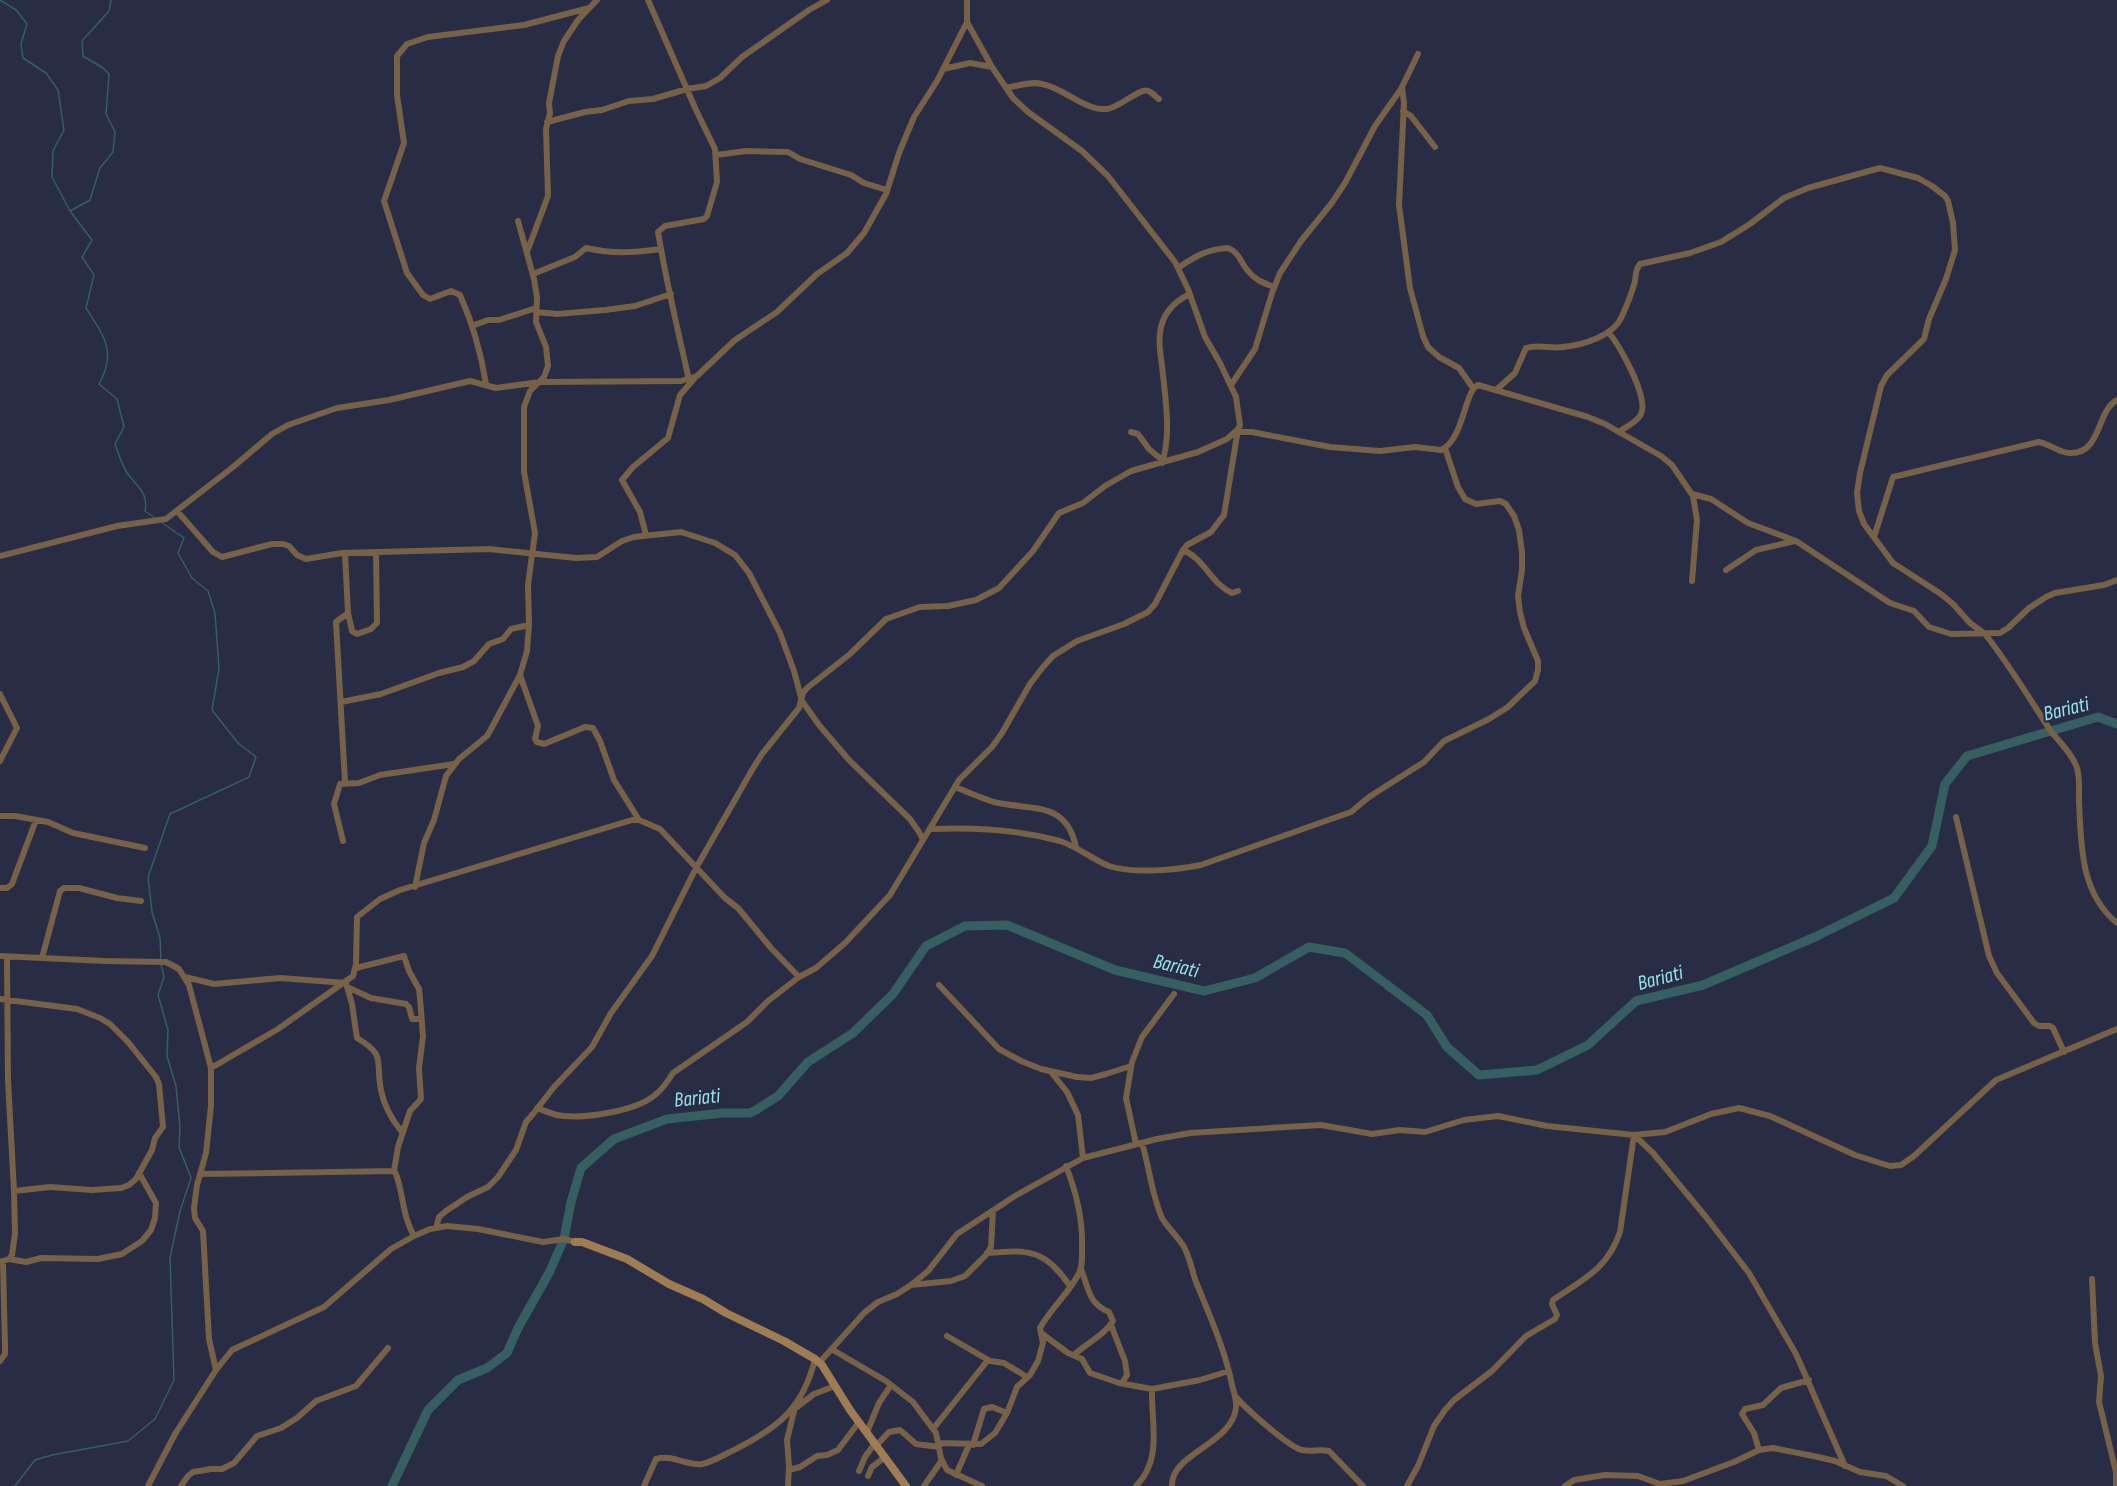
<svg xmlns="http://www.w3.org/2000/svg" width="2117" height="1486" viewBox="0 0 2117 1486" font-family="'Sofia Sans Condensed',sans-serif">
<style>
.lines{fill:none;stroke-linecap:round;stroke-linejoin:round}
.stream{stroke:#355f62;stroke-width:1.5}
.river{stroke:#355f62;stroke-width:9}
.street{stroke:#776147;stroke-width:6}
.secondary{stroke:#a07c52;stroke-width:8}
.labels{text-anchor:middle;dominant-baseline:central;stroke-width:4.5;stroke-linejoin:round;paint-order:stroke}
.water-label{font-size:21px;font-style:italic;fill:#95e4ea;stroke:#282c45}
</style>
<rect width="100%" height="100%" fill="#282c45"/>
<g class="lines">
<!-- stream -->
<path class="stream" d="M0,0L16,10L27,24L21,44L23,58L46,73L58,90L64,130L53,151L52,177L70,211
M111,0L109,11L82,41L83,56L103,68L109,74L106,114L115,132L113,152L100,168L90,200L70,211L92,240L82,257L94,275L86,308C104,336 117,352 99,384L117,399L124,427L115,444C118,452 121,463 126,471C135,486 149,491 145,511L155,518
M161,960L160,938L152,912L148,877L170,814L249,777L256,757L238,743L212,710L219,669L215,613L208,591L192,578L178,553L184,538L161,522
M15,1486L35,1460L52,1455L128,1441L155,1419L174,1380L170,1258L180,1211L191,1178L179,1147L180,1127L176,1086L167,1056L168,1030L158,995L164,977L161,964"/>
<!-- river -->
<path class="river" d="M392,1486L428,1410L458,1380L487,1368L507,1353L518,1328L549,1273L564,1239L571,1202L581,1168L614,1139L667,1119L723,1113H750L756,1110L778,1096L808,1062L853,1033L893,994L926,946L965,926L1007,925L1115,970L1204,991L1255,978L1309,947L1345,953L1427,1015L1447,1047L1479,1075L1537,1070L1588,1045L1636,1001L1703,985L1815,937L1894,898L1932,846L1945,784L1967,756L2098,717L2117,724"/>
<!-- street -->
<path class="street" d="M648,0L696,110L715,149L717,182L707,216L704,219L665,226L658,232C666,281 678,331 689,380
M943,69L970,63L992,67
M1402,87L1404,103L1399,205L1410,288L1423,336L1428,347L1439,357L1459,368L1473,388
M1006,88C1017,86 1031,81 1042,84C1064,88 1085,111 1107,109C1119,108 1141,87 1148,91C1152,92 1156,97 1159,99
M1403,111L1411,116L1435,147
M547,122L585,112L602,110L629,101L653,99L687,89L706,86L720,78L742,57L809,10L827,0
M716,155L746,151L788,152L800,159L851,175L864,183L887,190
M527,252L548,196L546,129L550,113L549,103L558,56L564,41L578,20L597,0
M1178,268C1195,256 1208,249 1228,248C1239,252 1241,263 1248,271C1255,280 1264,283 1274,287
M533,274L575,257L586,248C613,254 632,253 660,249
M536,312L557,314L605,310L635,306L671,294
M472,326L488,320H499L536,308
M1608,332C1619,343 1649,398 1641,414C1638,422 1625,427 1619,432
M486,384C481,353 473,324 460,295L451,291L430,299L423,295L407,273L384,201L404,143L397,95V56L407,44L428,37L524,25L589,8
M1231,385L1255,349L1272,293L1280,273L1301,241L1331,204L1345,183L1375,126L1401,89L1418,54
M1496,390L1515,373L1526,348C1539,344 1551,349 1563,347C1583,345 1614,336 1622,316C1627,305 1632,293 1635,281C1636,275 1635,270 1640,264L1690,253L1721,242L1750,224L1784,198L1808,188L1880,168L1918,178L1932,186L1945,196L1948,201L1953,223L1955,250L1946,279L1929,319L1924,339L1887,375L1881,386L1860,473L1857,493L1859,511L1864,524L1893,563L1941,594L1953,604L1970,623L1985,634C2009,664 2029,698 2050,730C2059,742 2072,753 2077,768C2080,777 2079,790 2079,800C2081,844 2080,893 2117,923
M1131,432L1138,434L1149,449L1162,460
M1238,432H1252L1330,447L1380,451L1415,447L1441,450C1464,440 1464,391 1478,385L1588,417L1605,424L1661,456L1672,465L1693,496L1697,520L1692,581
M1162,463C1171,436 1166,403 1163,375C1162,361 1158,347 1160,333C1162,315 1173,302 1190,294
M1692,494L1711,499L1748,523L1796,541L1890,603L1914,611L1929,627L1951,634L2000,633L2008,628L2029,608L2046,597L2055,593L2104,585L2117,580
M177,511L213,552L222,557L272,544H283L289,546L297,555L306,559L342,553L489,549L576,558L597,557L622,541L634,537L681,532L715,543L735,555L749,573L780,633L794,671L802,701L819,725L849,760L910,819L919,832L923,840
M646,535L640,512L622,480L633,467L668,438L680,395L694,379
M1874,537L1893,477L2039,442C2050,444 2059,453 2070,453C2102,454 2096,411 2117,400
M1183,550C1205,559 1211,584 1232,593L1238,591
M345,553L348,613L352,631L357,634L371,629L377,623L376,552
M0,556L117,526L166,519L233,467L272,434L288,425L337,408L389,400L470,381L496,388L540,382L681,381L697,376L735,340L777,312L817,274L847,253L864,233L886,194L899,153L914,117L937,81L967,22V0
M1726,570L1756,550L1795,541
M520,675L538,726L535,739L537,742L544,744L585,727L593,728L600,741L614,780L639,820
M0,694L17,728L0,761
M341,702L381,694L439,673L463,667L474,661L489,644L503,639L511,629L529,625
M345,782L336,622L348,613
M955,787C968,792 981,798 994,802C1031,811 1066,800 1076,847
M0,816H15L48,822L73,833L145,848
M1956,817L1989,956L1997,973L2034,1023L2039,1026H2050L2053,1028L2064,1052
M931,829C973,827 1019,830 1060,841C1078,847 1092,859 1109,866C1134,874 1176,870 1201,865L1351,812L1369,797L1424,762L1444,741L1489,719L1508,707L1535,681L1538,670V661L1524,628L1520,612L1518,596L1522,570V552L1519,530L1514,516L1506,504L1500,501L1476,504L1465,499L1458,487L1445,448
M343,841L334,804L340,784L359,783L380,775L454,764
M415,887L424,843L434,820L446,776L459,759L487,736L491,729L520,675L527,651L529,625L528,585L535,533L524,472V407L530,391L544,377L548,366L546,347L536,322L537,297L534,279L518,221
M0,888H7L12,884L36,820
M0,956L105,961L166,962L179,969L189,985L211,1068V1106L206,1153L197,1185L194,1208L195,1218L203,1231L209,1339L216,1370
M42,958L60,891L64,888H79L117,898L141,901
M356,968L404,956L409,971L419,989L420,998L423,1036L419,1068L421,1099L410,1111L398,1147L394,1171
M185,977L214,984L280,978L346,983L352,1004L357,1038C387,1056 375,1060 381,1090C384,1106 392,1120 402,1132
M939,985L999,1049L1021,1061L1041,1069L1077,1077L1091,1078L1106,1074L1131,1066
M347,987L371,998L406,1004L409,1007L412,1019H421
M0,999L77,1009L100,1018L110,1024L128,1042L156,1077L159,1084L163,1127L155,1138L152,1150L136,1179L129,1185L121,1188L92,1190L50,1187L14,1191
M211,1068L278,1029L353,976L356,964L357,917L380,899L400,890L632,820H639L660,829L725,898L738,908L771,948L799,977
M1051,1072L1067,1092L1078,1115L1083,1158
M537,1108C546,1111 555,1116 564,1116C589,1118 636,1111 655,1095C663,1089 668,1081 673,1073L747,1022L768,1001L799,977L816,968L845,943L890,895L959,780L992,747L1002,733L1030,684L1043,667L1053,656L1077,641L1124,624L1148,612L1155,604L1183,550L1187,545L1211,532L1224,515L1238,429
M1142,1143C1149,1166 1152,1196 1162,1218C1168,1228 1178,1237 1184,1247C1190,1258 1192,1271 1196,1282C1210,1316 1225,1350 1232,1385C1234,1393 1237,1401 1236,1408C1232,1444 1170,1454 1172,1486
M1136,1144L1126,1098L1132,1062L1142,1037L1174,994
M200,1174L394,1171L396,1174C404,1196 402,1215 414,1236
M436,1228L439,1217L446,1211L467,1197L488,1187L498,1177L516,1150L526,1122L533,1114L554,1087L592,1047L611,1013L652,956L696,868L752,770L762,754L799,708L803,693L807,688L850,654L886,619L920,607L948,606L976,600L999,588L1033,551L1059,513L1083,503L1105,486L1131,471L1198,452L1227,439L1238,429L1240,425L1236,397L1220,363L1205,337L1188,289L1175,262L1108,176L1082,151L1028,112L1013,98L992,67L967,22
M987,1253C1030,1249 1045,1250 1070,1286
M9,1259L26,1262L41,1258L98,1259L122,1254L142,1241L151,1230L155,1218L156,1203L139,1173
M0,1262L9,1259L12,1255L15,1234L14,1191L8,1080L7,957
M2092,1279L2095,1343L2101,1376L2099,1402L2116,1472V1486
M911,1285L951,1281L965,1276L986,1255L991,1247L993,1211
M1111,1325L1125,1361L1127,1375L1122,1383
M1041,1333L1068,1353L1082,1359L1090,1373L1119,1383L1152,1389L1200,1380L1229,1371
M947,1336L990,1361L1004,1363L1027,1377
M833,1350L886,1381L913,1402L936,1433L941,1458L947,1470L982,1486
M1074,1355C1086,1343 1104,1336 1113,1321L1109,1312C1088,1303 1089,1289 1081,1269
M0,1361L5,1354V1346L3,1262
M819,1363L865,1312L878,1302L897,1294L911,1285L928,1271L957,1234L1015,1196L1083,1158L1157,1139L1190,1133L1321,1125L1372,1134L1400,1130L1425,1132L1464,1120L1498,1116L1547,1126L1634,1135L1653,1153L1706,1217L1749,1273L1796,1354L1845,1466
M1236,1397C1245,1408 1289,1447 1302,1450C1311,1452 1320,1449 1329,1451L1363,1486
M797,1407L814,1394L835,1386
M933,1429L988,1360
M867,1432L879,1403L891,1385
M938,1443L981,1444L995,1433L1007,1413L1017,1387L1030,1375L1038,1361L1043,1343L1040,1328C1051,1308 1068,1294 1078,1275C1083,1267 1082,1257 1082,1248C1083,1219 1077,1194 1066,1166
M973,1445L984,1409L992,1407L1007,1413
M876,1446L889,1432L900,1430L916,1444L939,1447
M1759,1450L1754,1433L1742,1414L1745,1409L1763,1405L1781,1388L1809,1380
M789,1470L800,1467L817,1456L827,1455L838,1450L859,1422
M859,1471L865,1457L875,1443
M956,1475L969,1445
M868,1476L872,1467L885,1457
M148,1486L175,1434L216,1370L232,1350L324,1307L391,1249L414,1236L430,1229L447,1226L478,1229L543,1242L564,1239L575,1242
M181,1486L188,1476L193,1472L211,1469H222L234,1463L257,1436L281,1428L297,1418L316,1401L356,1386L388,1348
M644,1486L656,1459C673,1454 685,1466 702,1464C713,1462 725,1454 736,1449C779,1427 803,1408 815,1359
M788,1486L789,1466L787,1440L795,1407
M924,1486L942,1460
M1136,1486C1163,1459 1151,1423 1152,1389
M1407,1486L1418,1466L1434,1426L1445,1410L1454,1400L1492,1371L1526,1336L1555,1319L1557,1315L1552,1304L1553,1300C1583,1279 1607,1270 1620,1232L1634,1135L1665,1132L1711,1114L1739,1108L1770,1116L1855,1155L1880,1163L1890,1166L1901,1165L1914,1156L1996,1080L2117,1029
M1565,1486L1574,1480L1605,1475L1638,1476L1660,1484L1683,1481L1734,1462L1759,1450L1773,1448L1818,1457L1835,1461L1860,1472L1886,1476L1903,1486"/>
<!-- secondary -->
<path class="secondary" d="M575,1242H582L627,1259L669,1284L703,1299L726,1313L784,1341L815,1359L822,1365L850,1410L906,1486"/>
</g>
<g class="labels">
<!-- water labels -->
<g class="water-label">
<text transform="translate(2066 709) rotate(-14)">Bariati</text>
<text transform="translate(1176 966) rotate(13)">Bariati</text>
<text transform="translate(1660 978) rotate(-15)">Bariati</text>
<text transform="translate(697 1098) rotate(-6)">Bariati</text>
</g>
</g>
</svg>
